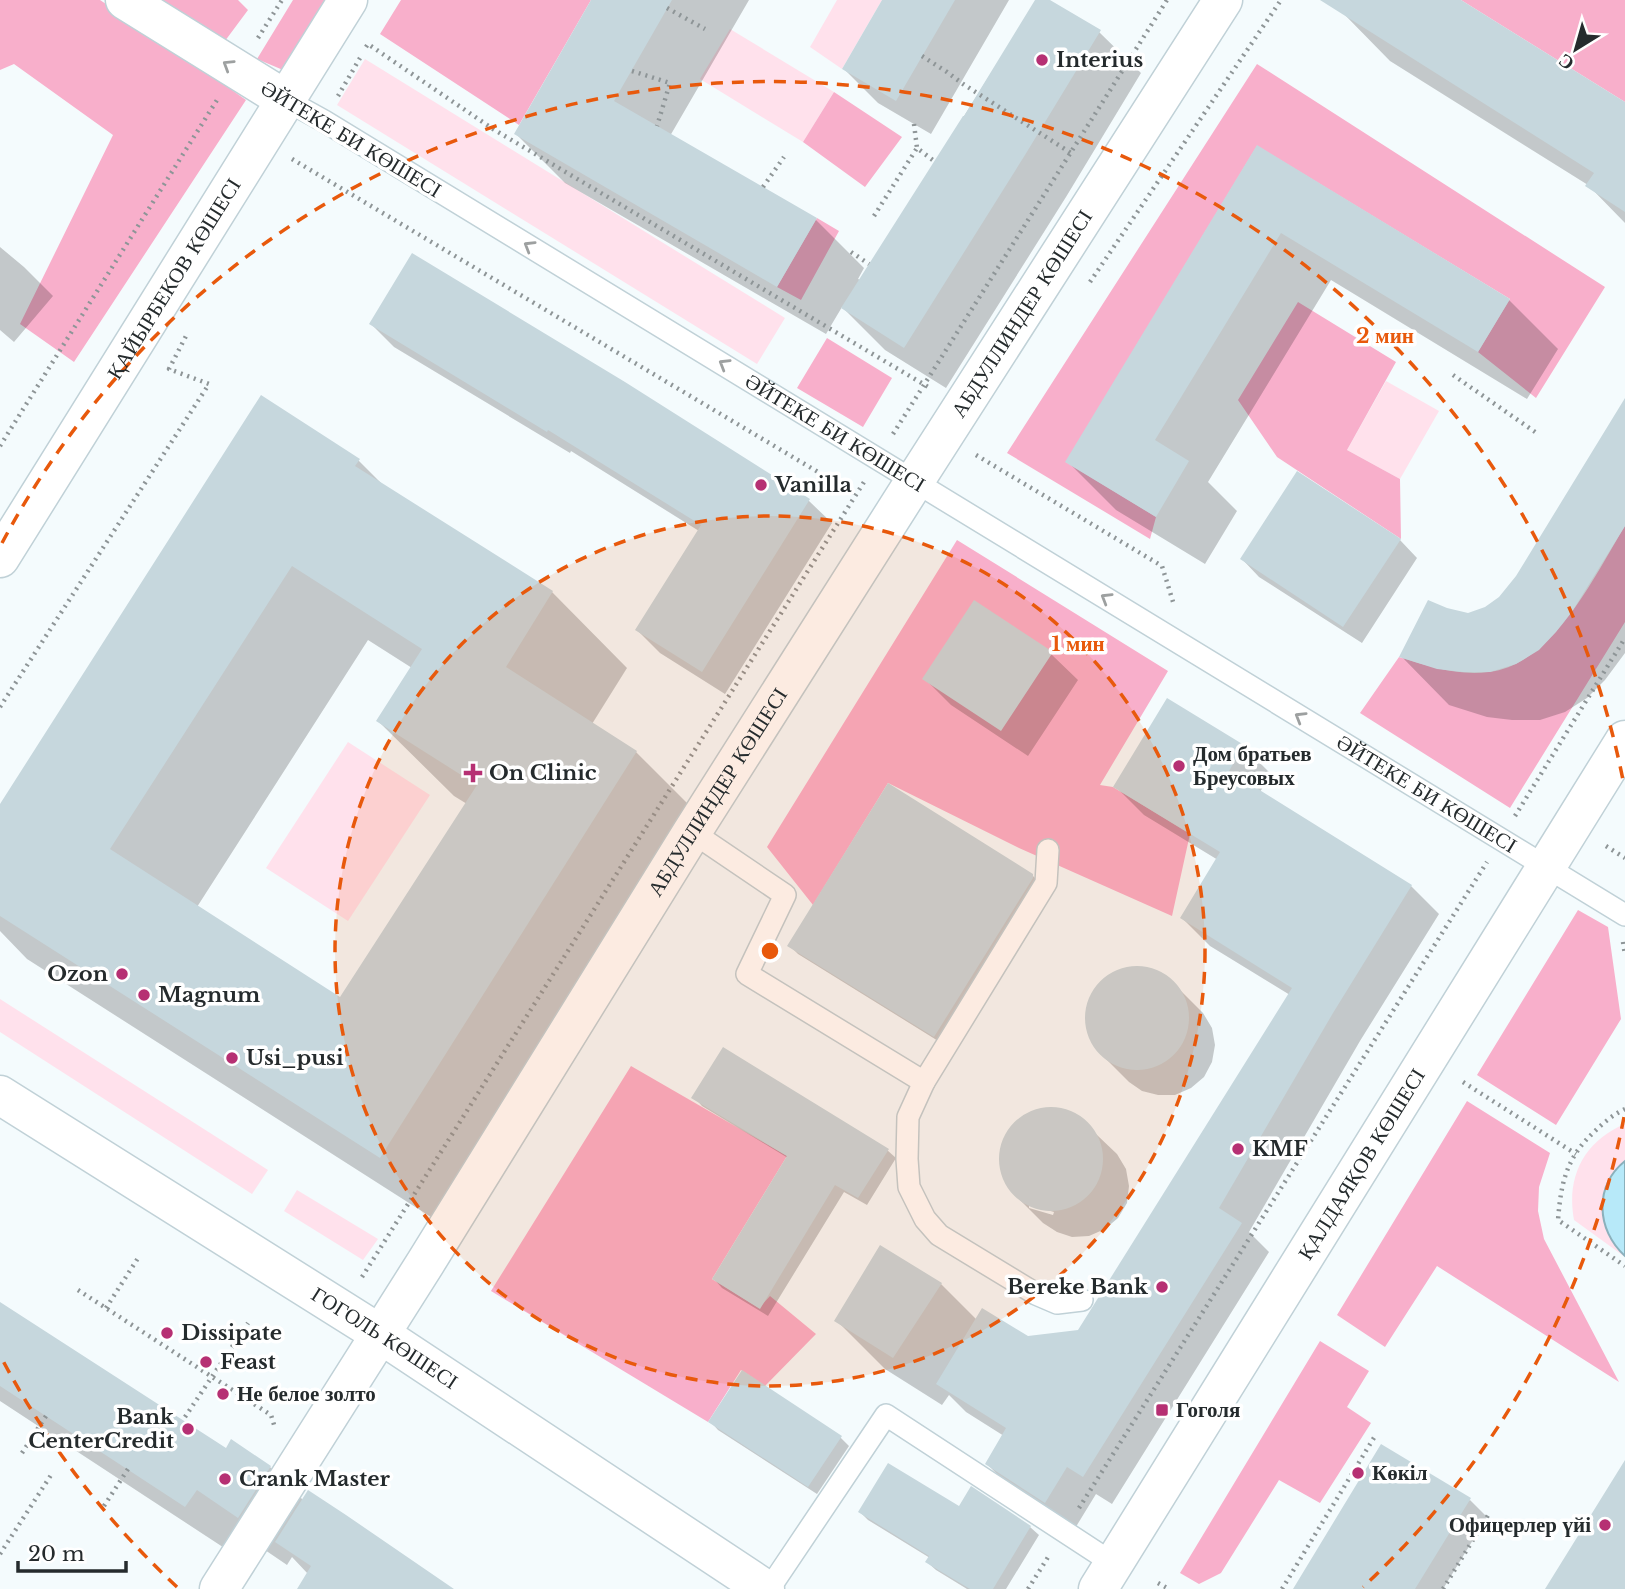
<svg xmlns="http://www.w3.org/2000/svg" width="1625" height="1589" viewBox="0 0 1625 1589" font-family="'Libre Baskerville',serif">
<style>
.green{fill:#ffe1ec}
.forest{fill:#f8afcb}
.water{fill:#b7e9f9;stroke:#8bb0bc;stroke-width:2}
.shadow{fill:#0003;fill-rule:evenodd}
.building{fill:#c6d7dd;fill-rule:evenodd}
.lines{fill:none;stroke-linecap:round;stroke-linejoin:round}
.service-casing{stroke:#c0d1d7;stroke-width:24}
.minor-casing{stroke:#c0d1d7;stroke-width:41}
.tertiary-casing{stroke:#c0d1d7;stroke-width:41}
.secondary-casing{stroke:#c0d1d7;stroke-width:41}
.path{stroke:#8e9597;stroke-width:4.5;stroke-dasharray:2 5;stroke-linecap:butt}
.service{stroke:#fff;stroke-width:21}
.minor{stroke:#fff;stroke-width:38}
.tertiary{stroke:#fff;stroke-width:38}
.secondary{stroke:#fff;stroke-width:38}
.oneway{stroke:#9da0a0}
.ring{fill:none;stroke:#e8590c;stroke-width:3.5;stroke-dasharray:12 9}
.poi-dot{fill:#b63073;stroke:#fff;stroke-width:2.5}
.labels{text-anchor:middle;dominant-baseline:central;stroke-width:7;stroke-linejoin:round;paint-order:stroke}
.poi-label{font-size:21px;font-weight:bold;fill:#252b2d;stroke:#fff;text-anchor:start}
.street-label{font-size:21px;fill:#252b2d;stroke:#fff}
.centre{fill:#e8590c;stroke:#fff;stroke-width:3.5}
.ring-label{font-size:21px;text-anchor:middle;font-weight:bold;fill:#e8590c;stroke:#fff;stroke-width:7;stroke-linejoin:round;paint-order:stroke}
</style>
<rect width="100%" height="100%" fill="#f4fbfd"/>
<!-- green -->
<path class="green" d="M837,0H882L842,69L810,47Z
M730,29L834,92L803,142L700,79Z
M365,59L785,318L757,364L337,105Z
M1386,381L1439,411L1400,479L1347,450Z
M348,742L430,795L348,921L266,868Z
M0,999L268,1170L252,1194L0,1032Z
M1625,1124V1161L1617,1167L1616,1248L1625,1257L1574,1220C1566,1177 1584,1141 1625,1124Z
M297,1190L378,1239L363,1260L284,1211Z"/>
<!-- forest -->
<path class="forest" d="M0,0H100L198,66L246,100L74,362L20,324L113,135L14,64L0,70Z
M141,0H238L248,10L219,49Z
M293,0H326L283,70L257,59Z
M401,0H591L519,125L380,34Z
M1461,0H1625V103V102Z
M1257,64L1605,287L1536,398L1478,352L1510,299L1257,146L1066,462L1156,517L1150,539L1007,453Z
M834,92L902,137L865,187L803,142Z
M817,218L839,231L801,300L777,287Z
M1298,302L1396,362L1347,450L1400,479L1401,539L1277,457L1238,400Z
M827,338L892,378L863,427L797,388Z
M1625,526V622L1510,808L1360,713L1399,657C1428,666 1457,676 1489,672C1554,664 1594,576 1625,526Z
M957,540L1168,671L1100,785L1113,787L1190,834L1172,916L1019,848L888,783L813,905L767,847Z
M1578,910L1608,927L1621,1019L1556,1125L1477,1075Z
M631,1066L787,1156L712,1279L759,1308L770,1296L816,1334L765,1386L741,1370L708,1422L491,1291Z
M1467,1101L1550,1153L1539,1187L1538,1211L1544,1239L1619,1382L1437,1266L1385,1347L1337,1315Z
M1320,1341L1369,1371L1347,1407L1371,1423L1320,1503L1279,1480L1221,1573L1199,1584L1180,1573Z"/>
<!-- water -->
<path class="water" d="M1625,1161V1256C1596,1230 1594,1186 1625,1161Z"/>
<!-- shadow -->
<path class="shadow" d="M593,0H749L670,136L816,220L864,268L858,279L861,280L1037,0H1047L1099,32L1141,73L1066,197L946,388L885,350L842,307L826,334L565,183L516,134Z
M884,0H1009L931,134L878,103L844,69Z
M1349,0H1458L1625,105V223L1588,185L1390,61L1342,12Z
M1258,148L1509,300L1558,349L1527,399L1331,280L1208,482L1237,511L1205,564L1116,510L1068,462Z
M0,247L24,267L53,296L14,342L0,330Z
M371,324L624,384L809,501L832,523L725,694L660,653L637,630L699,531L571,451L570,453L394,347Z
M261,397L359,461L386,488L552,592L627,668L592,724L636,752L712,828L456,1233L27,959L0,931V807ZM368,640L412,668L378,721L454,796L467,804L341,1000L197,907Z
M1625,401V653L1605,680L1587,698L1565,712L1540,720H1512L1487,717L1449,705L1401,656L1468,615L1486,608L1500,598L1518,577Z
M1400,540L1417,558L1362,643L1259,577L1242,559Z
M1051,654L1078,680L1028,756L951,705L924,678Z
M1243,746L1271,774L1260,792L1411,886L1439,914L1360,1041L1249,1232L1269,1252L1112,1504L1096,1494L1074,1530L1015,1492L987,1464L1004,1436L966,1412L949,1395L942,1405L885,1369L837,1321L941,1284L977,1320L1027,1338L1079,1332L1290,995L1210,946L1182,918L1218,860L1144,815L1116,787Z
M1032,875L1041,884L943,1044L798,954L790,946Z
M1131,968L1147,969L1163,975L1176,986L1203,1013L1212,1028L1215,1045L1212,1062L1204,1077L1191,1088L1175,1095H1158L1142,1091L1129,1082L1102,1055L1092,1041L1087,1026V1010L1092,995L1102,981L1115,972Z
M694,1097L887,1150L896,1158L867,1205L844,1192L768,1316L722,1288L714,1279L788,1158L702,1106Z
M1045,1109L1061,1110L1077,1116L1117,1154L1126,1169L1129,1186L1127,1203L1118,1218L1105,1229L1089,1236L1072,1237L1057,1232L1043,1223L1016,1196L1006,1182L1001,1167V1151L1006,1136L1016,1123L1029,1113ZM1029,1205L1054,1212L1053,1215L1029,1208Z
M0,1304L226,1450L270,1467L303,1500L450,1589H309L308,1574L292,1557L287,1565L246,1537L235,1555L0,1401Z
M710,1421L840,1437L849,1446L817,1494L718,1430Z
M1470,1500L1487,1517L1443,1589H1295Z
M960,1508L1030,1527L1039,1535L1006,1589H967L936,1570L927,1562L930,1558L868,1520L860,1512Z"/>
<!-- building -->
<path class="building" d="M591,0H672L614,101L817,218L777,287L514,134Z
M882,0H955L896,101L842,69Z
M1035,0H1050L1101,30L1025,155L904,348L841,308L963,116H964Z
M1320,0H1461L1625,102V212L1585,186L1594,173Z
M1257,145L1510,299L1478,352L1281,233L1155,440L1189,461L1156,517L1065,462Z
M412,253L625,382L810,499L702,672L635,630L701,525L548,430L547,432L369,324Z
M261,395L360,459L355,466L553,591L506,667L637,751L380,1158L0,916V804ZM292,566L422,649L376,721L477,785L340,997L110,849Z
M1625,398V526L1573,610L1556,632L1539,650L1516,664L1490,672H1463L1437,669L1399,657L1428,600L1447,608L1468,613L1485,607L1499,597L1516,576Z
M1297,471L1401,539L1343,627L1240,559Z
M974,600L1053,652L1001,731L922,679Z
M1167,698L1244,745L1229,771L1412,885L1333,1013L1219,1208L1242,1223L1083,1477L1067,1467L1045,1503L985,1464L1006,1428L936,1384L982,1308L1028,1336L1078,1330L1292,988L1180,918L1220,852L1113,787Z
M888,783L1033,874V878L934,1037L787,946Z
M1085 1018a52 52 0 1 1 104 0a52 52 0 1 1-104 0Z
M723,1047L889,1149L858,1198L835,1185L760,1309L712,1279L787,1156L691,1098Z
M999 1159a52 52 0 1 1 104 0a52 52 0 1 1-104 0Z
M880,1245L942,1283L893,1358L834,1321Z
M0,1302L226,1448L231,1439L271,1466L238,1518L197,1490L185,1507L0,1386Z
M742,1370L842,1436L808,1487L708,1422Z
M1381,1444L1471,1498L1415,1589H1293Z
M1625,1460V1589H1545Z
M888,1463L959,1506L971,1486L1031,1526L993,1589H970L925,1562L929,1556L858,1512Z
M308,1490L346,1515L454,1589H297L311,1566L275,1542Z"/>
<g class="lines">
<defs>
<g id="service">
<path id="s1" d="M286,100L324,121L1625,915"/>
<path d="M692,832L785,895L747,974L924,1082L1046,883L1048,850"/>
<path d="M924,1082L908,1117L907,1159L909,1187L925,1219L939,1235L1036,1294L1057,1303L1082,1300"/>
<path d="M769,1589L886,1415L1114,1564"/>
</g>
<g id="minor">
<path d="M125,0L286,100"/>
<path id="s2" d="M219,1589L426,1262L692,832L914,482L1223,0"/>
</g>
<g id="tertiary">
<path id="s3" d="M0,1095L380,1334L765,1589"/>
<path id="s4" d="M1098,1589L1625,740"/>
</g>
<g id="secondary">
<path id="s5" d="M0,558L348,0"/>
</g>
</defs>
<!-- service casing -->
<use href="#service" class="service-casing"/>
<!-- minor casing -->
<use href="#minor" class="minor-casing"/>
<!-- tertiary casing -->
<use href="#tertiary" class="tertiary-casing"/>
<!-- secondary casing -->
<use href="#secondary" class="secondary-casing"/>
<!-- path -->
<path class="path" d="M667,8L705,29
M258,38L282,0
M366,47L368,44L493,129L930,388
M922,56L947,72L963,84L1071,153
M632,71L670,83L657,126
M338,96L360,58
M914,124L917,148
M292,159L855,494
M763,187L784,157
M874,216L917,148L934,161
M851,252L869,264
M1090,282L1281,0
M1453,375L1538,434
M893,434L1167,0
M0,446L217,100
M976,455L1162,566L1174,605
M0,707L209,384L169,369L186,336
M1515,816L1625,638
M1606,846L1625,858
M1623,942L1625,955
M1463,1082L1576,1154
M1625,1109C1614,1114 1603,1123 1594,1132C1566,1158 1561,1183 1558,1220L1625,1266
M362,1277L864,482
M78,1290L271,1415L275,1428
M106,1308L140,1255
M185,1417L248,1323
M22,1453L46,1416
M104,1506L128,1469
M1079,1508L1487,862
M0,1554L53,1472
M1158,1583L1169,1589
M1028,1589L1050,1554
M1282,1589L1375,1436
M1443,1589L1490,1512"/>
<!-- service -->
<use href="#service" class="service"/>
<!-- minor -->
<use href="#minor" class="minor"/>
<!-- tertiary -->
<use href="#tertiary" class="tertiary"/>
<!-- secondary -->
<use href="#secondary" class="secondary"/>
</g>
<!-- one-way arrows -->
<defs><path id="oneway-chevron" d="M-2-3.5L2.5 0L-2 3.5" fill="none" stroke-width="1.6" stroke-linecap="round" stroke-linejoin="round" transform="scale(1.75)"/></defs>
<g class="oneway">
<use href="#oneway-chevron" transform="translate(228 65) rotate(-148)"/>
<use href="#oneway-chevron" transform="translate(529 246) rotate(-149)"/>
<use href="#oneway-chevron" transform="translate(724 364) rotate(-149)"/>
<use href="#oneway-chevron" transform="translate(1106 598) rotate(-149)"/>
<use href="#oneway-chevron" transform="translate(1300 717) rotate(-149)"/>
</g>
<!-- distance rings -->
<circle cx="770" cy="951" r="435" fill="#e8590c" fill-opacity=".12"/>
<g class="ring">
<circle cx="770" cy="951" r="435"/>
<path d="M1624 1117A870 870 0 0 1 1363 1587M177 1587A870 870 0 0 1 2 1359M2 543A870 870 0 0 1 1624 785"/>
</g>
<!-- markers -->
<g class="poi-dot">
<circle cx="1042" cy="60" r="7"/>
<circle cx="761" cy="485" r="7"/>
<circle cx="1179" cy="766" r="7"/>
<path d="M469.5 762.5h7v7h7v7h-7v7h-7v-7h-7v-7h7z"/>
<circle cx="122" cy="974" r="7"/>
<circle cx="144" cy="995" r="7"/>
<circle cx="232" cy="1058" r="7"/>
<circle cx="1238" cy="1149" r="7"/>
<circle cx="1162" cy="1287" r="7"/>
<circle cx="167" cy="1333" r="7"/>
<circle cx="206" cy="1362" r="7"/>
<circle cx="223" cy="1394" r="7"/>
<rect x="1155" y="1403" width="14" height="14" rx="3.5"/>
<circle cx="188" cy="1429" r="7"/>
<circle cx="1358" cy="1473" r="7"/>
<circle cx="225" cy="1479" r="7"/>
<circle cx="1605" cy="1525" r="7"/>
</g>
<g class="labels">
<!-- poi labels -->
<g class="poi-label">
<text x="1056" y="60">Interius</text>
<text x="775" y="485">Vanilla</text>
<text x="1193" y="754">Дом братьев<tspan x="1193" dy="24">Бреусовых</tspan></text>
<text x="489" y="773">On Clinic</text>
<text x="108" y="974" text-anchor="end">Ozon</text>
<text x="158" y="995">Magnum</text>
<text x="246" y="1058">Usi_pusi</text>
<text x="1252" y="1149">KMF</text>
<text x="1148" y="1287" text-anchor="end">Bereke Bank</text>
<text x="181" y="1333">Dissipate</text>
<text x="220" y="1362">Feast</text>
<text x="237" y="1394">Не белое золто</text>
<text x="1176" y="1410">Гоголя</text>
<text x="174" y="1417" text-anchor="end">Bank<tspan x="174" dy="24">CenterCredit</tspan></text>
<text x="1372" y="1473">Көкіл</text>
<text x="239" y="1479">Crank Master</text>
<text x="1591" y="1525" text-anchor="end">Офицерлер үйі</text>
</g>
<!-- street labels -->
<g class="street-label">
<text transform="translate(351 139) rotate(31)">ӘЙТЕКЕ БИ КӨШЕСІ</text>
<text stroke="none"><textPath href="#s5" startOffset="329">ҚАЙЫРБЕКОВ КӨШЕСІ</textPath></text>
<text stroke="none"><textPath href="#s2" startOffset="1507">АБДУЛЛИНДЕР КӨШЕСІ</textPath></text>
<text stroke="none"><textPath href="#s1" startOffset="642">ӘЙТЕКЕ БИ КӨШЕСІ</textPath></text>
<text stroke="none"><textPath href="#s2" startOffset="940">АБДУЛЛИНДЕР КӨШЕСІ</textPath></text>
<text stroke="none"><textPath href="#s1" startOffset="1335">ӘЙТЕКЕ БИ КӨШЕСІ</textPath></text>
<text stroke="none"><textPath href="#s4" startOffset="500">ҚАЛДАЯҚОВ КӨШЕСІ</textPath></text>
<text stroke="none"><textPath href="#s3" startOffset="455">ГОГОЛЬ КӨШЕСІ</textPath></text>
</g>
</g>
<circle cx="770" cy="951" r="10" class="centre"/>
<g class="ring-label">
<text x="1385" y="343">2 мин</text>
<text x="1078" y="651">1 мин</text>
</g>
<!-- north arrow -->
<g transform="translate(1576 49) rotate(217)" stroke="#ffffff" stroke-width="5" paint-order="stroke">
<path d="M0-5L12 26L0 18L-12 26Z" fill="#252b2d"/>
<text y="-10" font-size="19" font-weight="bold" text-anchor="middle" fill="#252b2d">С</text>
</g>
<!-- scale -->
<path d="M18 1561v10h108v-10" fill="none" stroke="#252b2d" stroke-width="3.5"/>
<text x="28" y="1561" font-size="21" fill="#252b2d" stroke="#ffffff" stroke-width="5" paint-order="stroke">20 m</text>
</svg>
